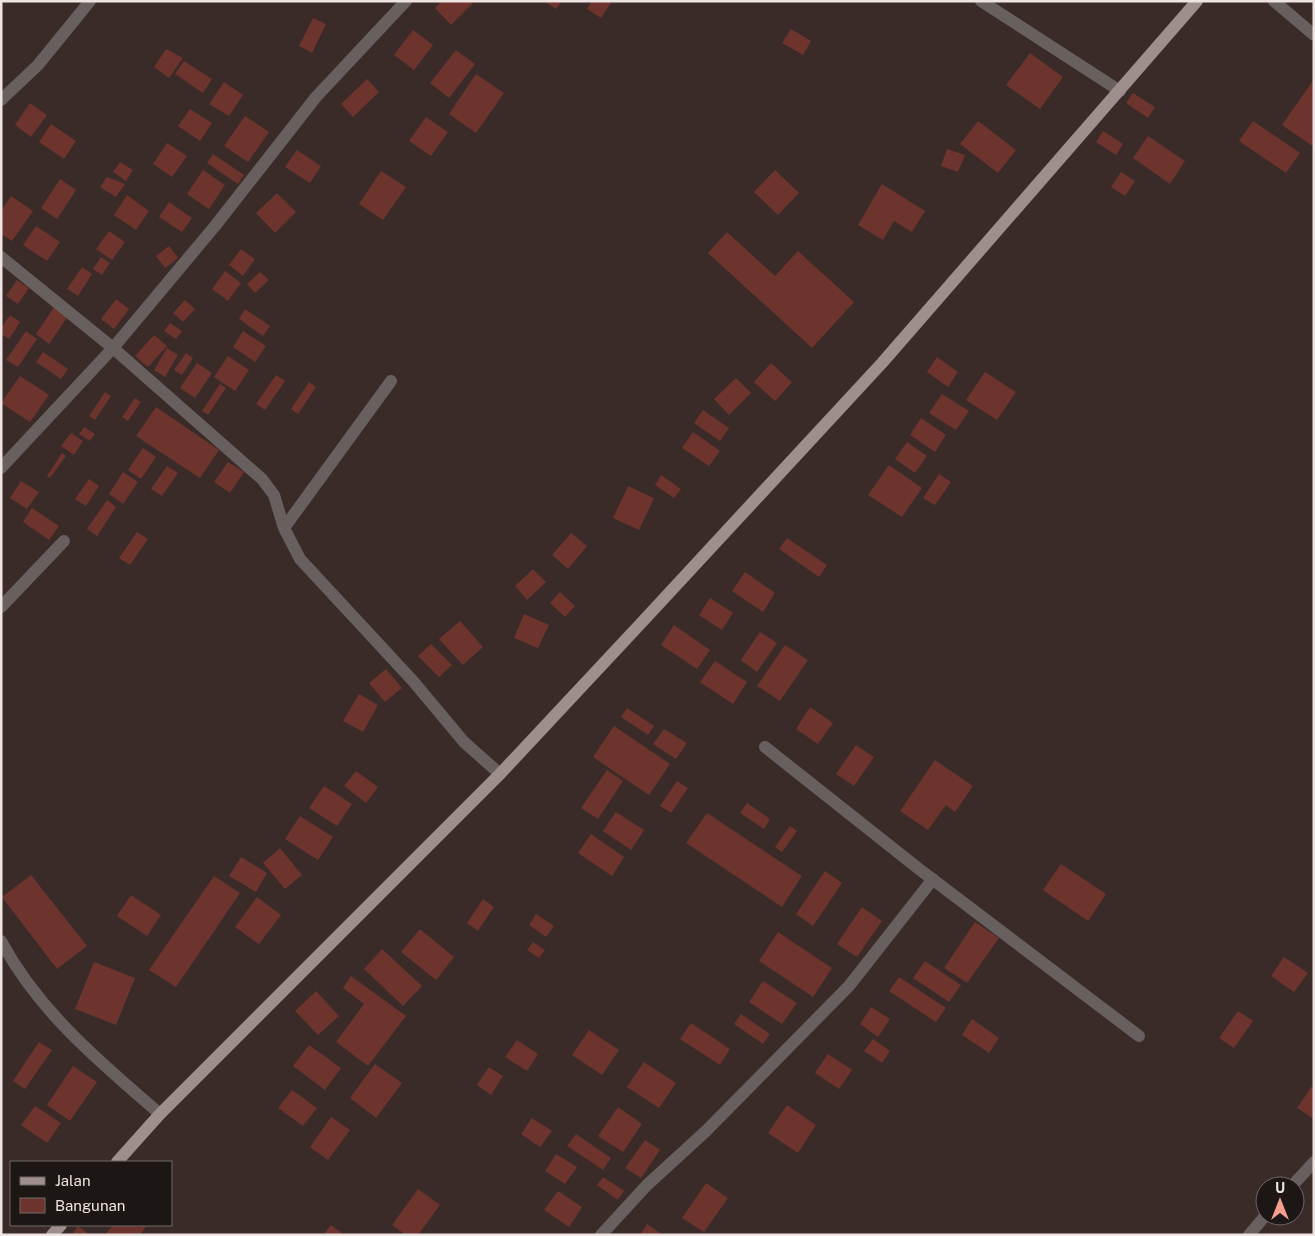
<svg xmlns="http://www.w3.org/2000/svg" width="1315" height="1236" viewBox="0 0 1315 1236" font-family="'Public Sans',sans-serif">
<style>
.building{fill:#6c342d}
.lines{fill:none;stroke-linecap:round;stroke-linejoin:round}
.minor{stroke:#67605e;stroke-width:12}
.primary{stroke:#9e8f8c;stroke-width:12}
</style>
<rect width="100%" height="100%" fill="#3a2b29"/>
<!-- building -->
<path class="building" d="M442,1H471L473,3L451,25L435,8Z
M544,1H562L556,9Z
M592,1H612L601,18L587,9Z
M313,18L326,24L312,53L299,46Z
M791,29L811,41L803,55L782,43Z
M413,30L433,45L414,70L394,55Z
M166,49L183,58L169,78L154,67Z
M456,50L475,64L449,98L430,83Z
M1030,53L1063,77L1040,109L1006,85Z
M184,61L212,79L203,93L175,74Z
M476,74L504,93L476,133L449,114Z
M367,79L379,92L353,117L341,104Z
M1314,79V147L1282,125Z
M224,82L243,95L229,116L209,104Z
M1133,93L1155,107L1148,118L1126,103Z
M30,103L47,115L31,137L15,125Z
M190,109L212,123L200,141L178,126Z
M245,116L269,132L248,162L224,146Z
M426,117L448,132L431,156L409,141Z
M978,121L1016,150L998,173L960,144Z
M1253,121L1300,153L1286,173L1239,141Z
M51,124L76,141L64,159L39,142Z
M1103,131L1123,144L1116,155L1096,142Z
M1148,136L1185,161L1170,184L1133,158Z
M167,143L187,156L172,177L153,164Z
M947,149L965,155L958,172L941,166Z
M297,150L321,166L310,183L285,167Z
M213,154L244,175L238,184L207,163Z
M120,162L133,170L126,181L113,172Z
M203,170L225,185L209,209L187,194Z
M775,170L799,193L778,215L754,192Z
M381,171L406,187L383,220L359,204Z
M1121,172L1135,181L1125,196L1111,187Z
M107,177L125,184L116,197L100,187Z
M60,179L76,190L57,219L41,208Z
M882,184L925,211L912,232L894,221L883,240L858,225Z
M277,193L296,212L275,233L256,213Z
M127,195L149,211L136,230L114,215Z
M11,196L33,211L12,241L1,234V211Z
M169,202L192,218L182,232L159,217Z
M36,226L60,242L47,261L23,245Z
M109,231L125,242L112,260L96,249Z
M727,232L775,276L798,251L854,302L812,348L708,253Z
M169,246L178,258L165,268L156,256Z
M241,249L255,259L243,276L229,265Z
M101,257L110,263L102,275L93,269Z
M82,267L92,274L78,296L67,289Z
M225,271L241,283L228,301L212,289Z
M260,272L269,280L255,293L247,284Z
M17,280L29,288L18,304L6,296Z
M116,299L129,309L114,329L101,319Z
M185,300L195,309L183,322L173,313Z
M54,307L68,316L49,344L36,334Z
M245,309L270,326L263,336L239,319Z
M10,315L20,322L9,339L1,334V328Z
M170,323L182,331L176,339L164,331Z
M26,331L37,339L18,367L6,360Z
M243,331L266,346L255,362L233,347Z
M154,335L167,346L148,367L135,356Z
M167,348L178,355L165,377L154,370Z
M43,352L68,369L61,379L36,362Z
M186,353L193,358L182,375L174,370Z
M228,356L249,370L235,391L214,377Z
M937,357L958,372L948,387L927,372Z
M197,363L212,373L195,398L180,388Z
M771,363L792,382L775,401L754,382Z
M985,372L1016,392L997,420L966,400Z
M276,375L285,381L265,410L256,404Z
M20,376L49,395L30,422L1,403Z
M736,378L751,393L729,415L714,399Z
M309,382L316,387L298,414L291,409Z
M220,384L226,388L208,415L202,411Z
M105,392L111,396L95,420L89,416Z
M942,394L969,411L956,430L929,413Z
M135,398L141,402L128,421L122,417Z
M156,407L219,450L200,478L136,436Z
M703,410L729,428L720,441L694,423Z
M921,418L946,435L935,452L910,435Z
M84,427L95,434L90,441L79,434Z
M693,432L720,451L709,466L682,448Z
M71,433L83,441L74,455L61,446Z
M907,442L927,456L915,473L895,459Z
M143,448L156,457L141,479L128,470Z
M62,453L66,456L50,478L47,476Z
M228,462L244,472L230,493L214,482Z
M889,465L922,488L902,517L868,495Z
M167,466L178,473L162,496L151,489Z
M123,472L138,482L123,504L109,494Z
M939,474L951,482L935,505L923,498Z
M661,475L681,489L674,498L655,485Z
M89,479L99,486L86,506L75,499Z
M21,481L39,492L27,509L10,498Z
M628,486L654,498L639,530L613,518Z
M107,500L116,507L97,536L87,529Z
M32,508L59,526L49,540L23,522Z
M137,532L148,539L130,565L119,558Z
M571,533L587,546L568,569L552,555Z
M787,538L827,565L819,577L779,549Z
M533,569L546,582L527,600L515,586Z
M745,572L775,593L763,612L732,591Z
M560,592L575,606L565,617L550,603Z
M710,598L733,613L722,630L699,615Z
M524,614L549,625L538,648L514,638Z
M460,621L483,647L463,665L439,639Z
M674,625L710,650L697,669L661,645Z
M760,632L777,643L757,672L741,660Z
M431,644L452,665L439,677L418,656Z
M785,645L808,660L780,701L757,686Z
M715,661L747,682L733,704L700,682Z
M386,669L402,688L385,702L369,683Z
M359,694L378,705L363,732L343,721Z
M810,707L833,723L818,744L796,729Z
M627,708L654,726L648,735L621,717Z
M614,726L670,764L649,795L593,757Z
M664,729L687,743L676,759L653,744Z
M856,745L874,757L854,786L836,774Z
M935,760L973,786L955,812L946,805L928,830L900,811Z
M607,770L623,781L598,819L581,808Z
M356,771L378,787L366,803L344,786Z
M677,781L688,788L671,813L660,806Z
M324,786L352,804L337,826L309,808Z
M747,803L770,819L764,829L740,813Z
M616,812L644,830L631,850L603,831Z
M707,813L802,876L782,907L686,843Z
M300,816L333,837L318,860L285,839Z
M790,826L797,831L782,852L775,847Z
M591,834L624,857L612,876L578,853Z
M280,848L302,875L285,889L263,863Z
M241,857L267,873L256,892L229,876Z
M1061,864L1106,894L1088,921L1043,890Z
M825,871L842,883L813,926L796,914Z
M31,875L87,946L57,969L2,897Z
M214,876L240,893L176,987L149,970Z
M131,895L161,915L147,936L117,916Z
M257,897L281,915L259,944L235,927Z
M483,899L494,907L478,931L467,923Z
M862,907L882,921L857,957L837,944Z
M536,914L554,926L546,937L529,925Z
M975,922L999,938L967,983L944,968Z
M420,929L454,957L436,980L401,952Z
M778,932L832,968L813,997L759,961Z
M533,942L545,950L539,958L527,950Z
M382,949L422,986L403,1006L364,969Z
M1284,957L1308,973L1294,992L1271,976Z
M925,961L961,985L949,1002L913,978Z
M94,962L135,978L116,1025L75,1009Z
M351,976L406,1016L368,1066L336,1042L364,1004L343,988Z
M899,977L946,1008L936,1022L889,991Z
M763,981L797,1003L782,1024L749,1002Z
M316,991L339,1016L318,1035L295,1011Z
M871,1007L890,1019L878,1037L860,1024Z
M1238,1011L1253,1021L1234,1048L1219,1038Z
M741,1014L770,1034L763,1044L734,1024Z
M972,1019L999,1038L989,1053L962,1035Z
M691,1023L730,1049L720,1065L680,1039Z
M589,1030L619,1050L602,1075L572,1055Z
M873,1039L890,1051L882,1063L864,1051Z
M517,1040L538,1054L527,1071L505,1057Z
M39,1042L52,1050L25,1089L13,1081Z
M309,1045L341,1068L325,1090L293,1066Z
M828,1054L852,1070L839,1089L815,1073Z
M644,1062L676,1083L659,1108L627,1087Z
M375,1064L402,1083L376,1118L350,1098Z
M73,1066L97,1082L70,1121L47,1105Z
M489,1067L503,1076L491,1095L477,1085Z
M1312,1086L1314,1087V1119L1297,1108Z
M292,1090L317,1108L303,1126L278,1108Z
M787,1105L816,1125L798,1153L768,1133Z
M35,1106L61,1123L47,1143L21,1125Z
M618,1107L642,1124L623,1152L598,1136Z
M331,1117L350,1130L328,1160L310,1147Z
M532,1118L552,1131L540,1147L521,1134Z
M576,1134L611,1158L603,1170L567,1146Z
M645,1140L660,1150L641,1178L625,1168Z
M556,1154L577,1167L565,1184L545,1171Z
M603,1177L624,1191L618,1200L597,1185Z
M706,1183L728,1198L704,1232L682,1218Z
M418,1189L440,1205L418,1235H406L392,1225Z
M558,1191L582,1207L569,1227L544,1210Z
M647,1224L663,1235H640Z
M113,1225H147L140,1235H105Z
M331,1225L344,1235H323Z
M78,1226L90,1235H72Z"/>
<g class="lines">
<!-- minor -->
<path class="minor" d="M981,1L1120,91
M1274,1L1314,35
M1,100L38,65L90,1
M1,257L113,348L262,479L274,495L284,528L300,559L413,681L464,742L500,774
M1,468L113,348L215,226L316,97L406,1
M284,528L391,381
M1,607L64,541
M765,747L919,869L1139,1036
M1,941C39,1012 100,1062 160,1114
M1292,1186L1314,1162
M601,1235L647,1185L706,1131L849,986L933,879
M1249,1235L1265,1216"/>
<!-- primary -->
<path class="primary" d="M117,1162L160,1114L500,774L644,620L882,363L1197,1
M52,1235L61,1225"/>
</g>
<!-- border -->
<rect width="1315" height="1236" fill="none" stroke="#eee4e2" stroke-width="5"/>
<!-- legend -->
<rect x="10" y="1161" width="162" height="65" fill="#1c1614" stroke="#706866"/>
<rect x="20" y="1177" width="25" height="8" fill="#9e8f8c" stroke="#706866"/>
<text x="55" y="1186" font-size="15" fill="#eee4e2">Jalan</text>
<rect x="20" y="1198" width="25" height="15" fill="#6c342d" stroke="#706866"/>
<text x="55" y="1211" font-size="15" fill="#eee4e2">Bangunan</text>
<!-- north arrow -->
<g transform="translate(1280 1201)"><circle r="24" fill="#1c1614" stroke="#706866"/>
<path d="M0-4L9 19L0 12L-9 19Z" fill="#f59d8f"/>
<text y="-8" font-size="14" font-weight="bold" text-anchor="middle" fill="#eee4e2">U</text>
</g>
</svg>
